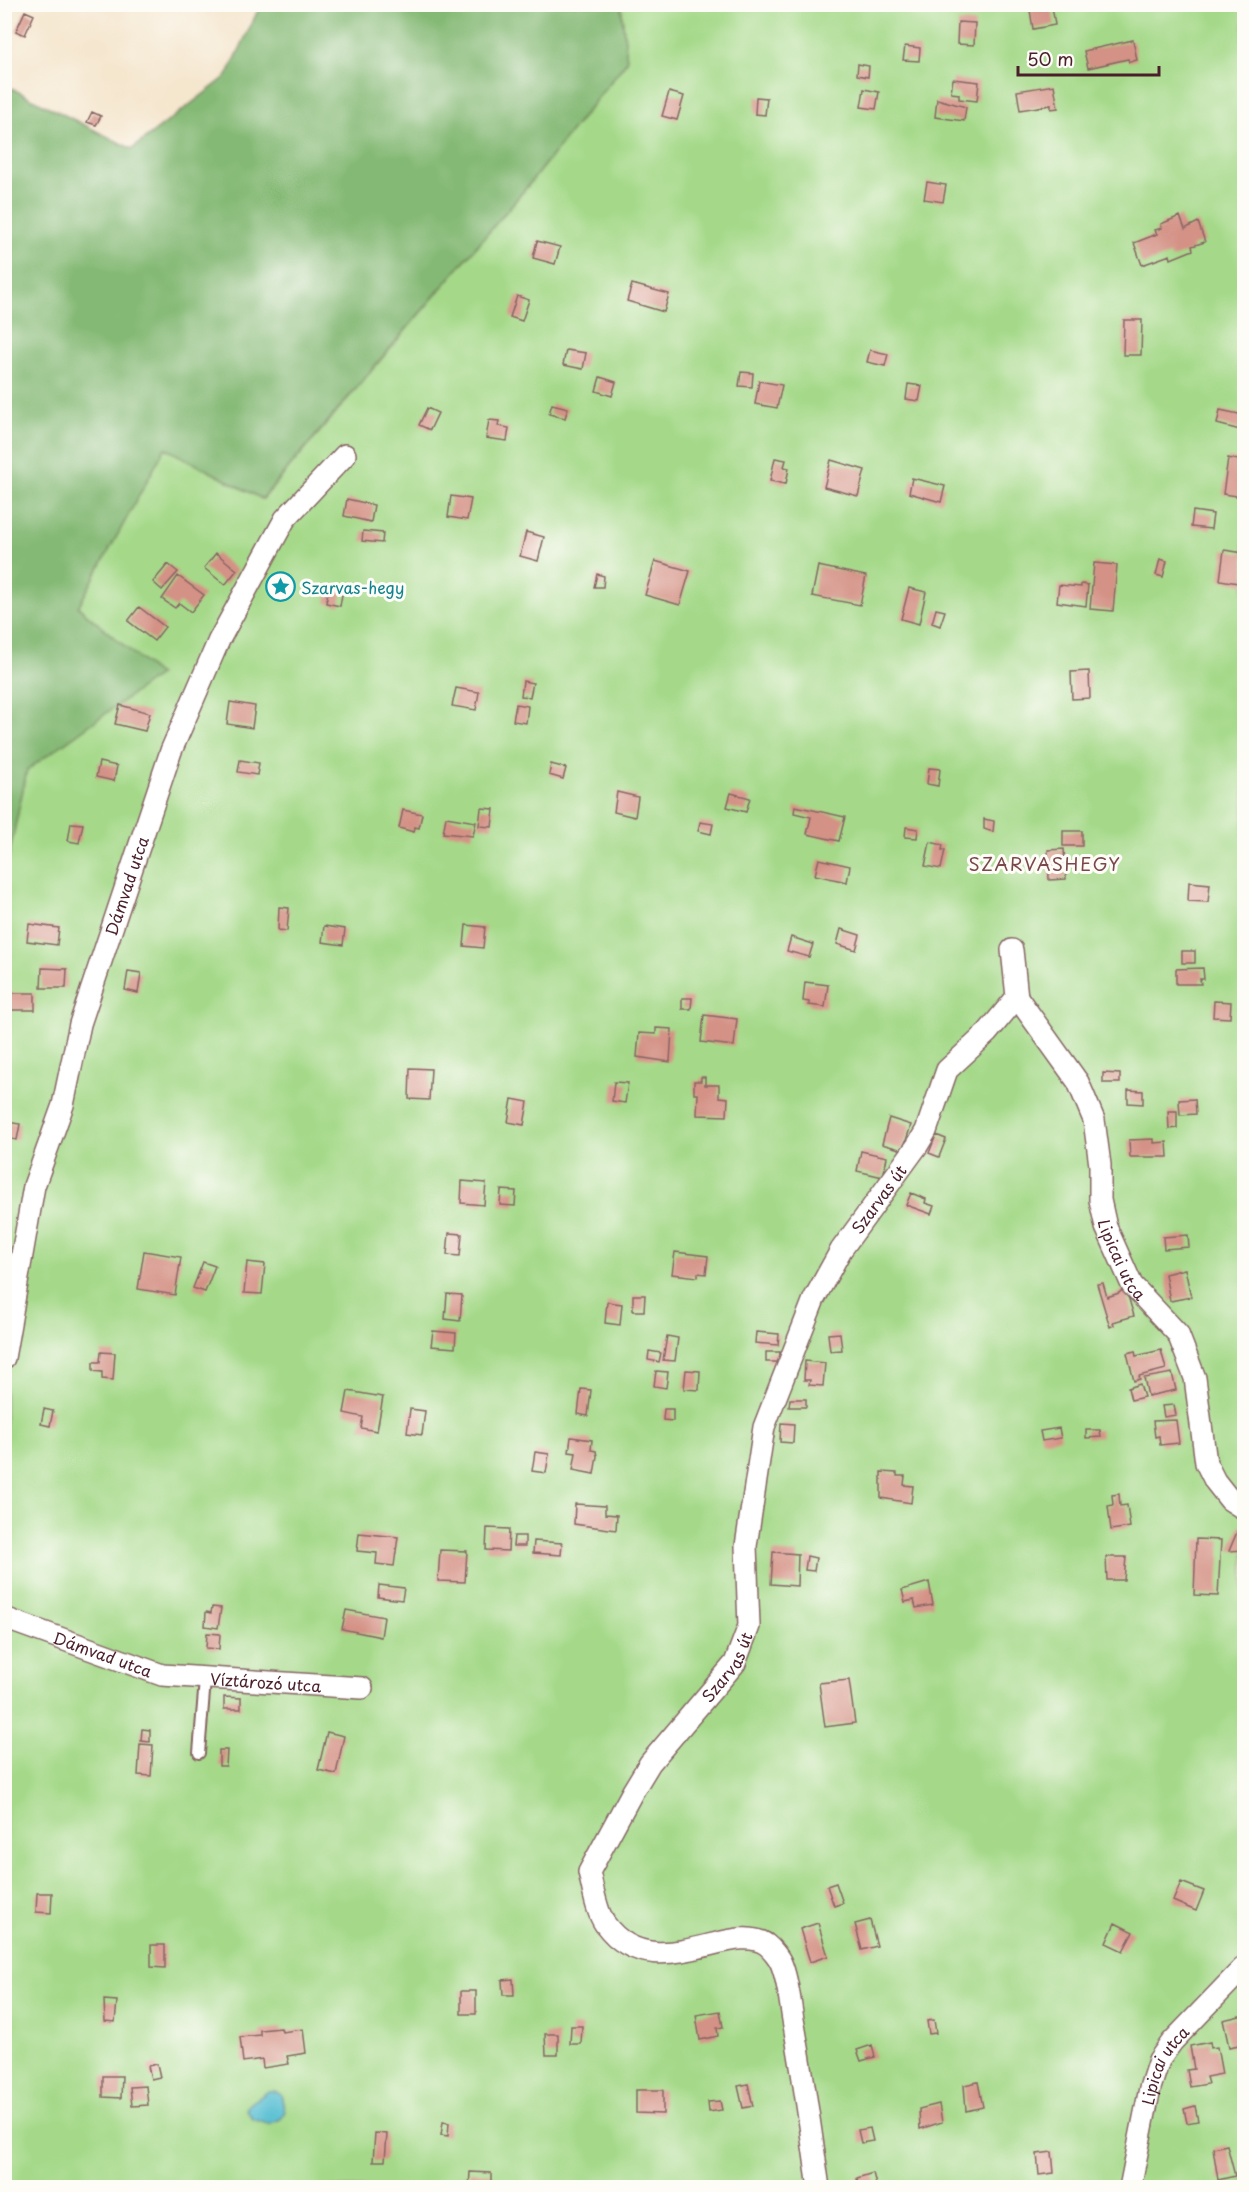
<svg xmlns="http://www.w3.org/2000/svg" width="1249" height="2192" viewBox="0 0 1249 2192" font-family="'Playpen Sans',sans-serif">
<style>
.green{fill:#a5d989;stroke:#787c5a;stroke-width:1.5}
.forest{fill:#84b975;stroke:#676c50;stroke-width:1.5}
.water{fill:#55bed2;stroke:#506e7e;stroke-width:1.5}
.building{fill:#d49185}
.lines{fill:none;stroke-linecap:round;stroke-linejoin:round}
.service-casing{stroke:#866564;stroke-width:14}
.minor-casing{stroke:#866564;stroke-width:24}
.service{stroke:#fff;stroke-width:10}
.minor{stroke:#fff;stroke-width:21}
.labels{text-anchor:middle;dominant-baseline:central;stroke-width:6;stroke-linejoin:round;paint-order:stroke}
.culture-label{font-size:16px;fill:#0d838f;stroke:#fdfcf7;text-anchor:start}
.street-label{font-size:16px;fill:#4a1f2b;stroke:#fdfcf7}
.neighbourhood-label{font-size:18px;letter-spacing:1.5px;fill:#7a474a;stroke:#fdfcf7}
</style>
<rect width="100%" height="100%" fill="#fdfcf7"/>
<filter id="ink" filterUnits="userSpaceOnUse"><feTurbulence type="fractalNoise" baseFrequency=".0167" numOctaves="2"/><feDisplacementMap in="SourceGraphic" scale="12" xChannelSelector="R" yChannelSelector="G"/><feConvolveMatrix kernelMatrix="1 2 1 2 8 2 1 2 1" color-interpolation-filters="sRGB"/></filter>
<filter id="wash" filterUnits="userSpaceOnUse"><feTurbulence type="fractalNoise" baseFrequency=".008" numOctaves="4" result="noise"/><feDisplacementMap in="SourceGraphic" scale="24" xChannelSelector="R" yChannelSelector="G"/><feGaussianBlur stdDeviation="1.35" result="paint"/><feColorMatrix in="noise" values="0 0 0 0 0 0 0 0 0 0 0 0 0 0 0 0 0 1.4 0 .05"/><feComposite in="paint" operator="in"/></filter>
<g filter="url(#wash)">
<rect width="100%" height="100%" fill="#f5e6ce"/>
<!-- green -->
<path class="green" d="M621,5H1244V2187L5,2188V874L27,770L158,675L78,607L165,448L263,499L526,188L627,61Z"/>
<!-- forest -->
<path class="forest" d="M261,4L621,5L627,61L526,188L262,499L165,448L78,607L159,675L27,770L5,874V85L132,149L227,76Z"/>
<!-- water -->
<path class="water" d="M268,2091H275L281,2095L285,2111L281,2119L268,2124L253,2119L246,2109C251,2100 261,2098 268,2091Z"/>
<g id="blocks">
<!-- building -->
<path class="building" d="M1052,6L1055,25L1033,29L1030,10Z
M25,11L34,15L25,35L16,31Z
M958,22L975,23L974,45L957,44Z
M1133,40L1137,60L1129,62L1128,59L1088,68L1084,51Z
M905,46L920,48L919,61L903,60Z
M858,64L869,66L868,77L857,75Z
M953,79L979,82L977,101L959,99V94L951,93Z
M1054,85L1058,108L1051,109V105L1020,110L1017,91Z
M864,89L879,92L876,109L861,107Z
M669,92L684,96L677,120L662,116Z
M756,97L767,98L765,115L755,114Z
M937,99L966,107L964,121L935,117Z
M92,112L101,116L96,125L87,122Z
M927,182L946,185L943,202L924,199Z
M1180,216L1185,229L1198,222L1205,242L1192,246L1193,250L1171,259L1170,255L1142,265L1134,243L1157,234L1155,230L1162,228L1161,224Z
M537,241L560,247L555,264L533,258Z
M632,284L669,294L664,312L627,301Z
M517,296L529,300L522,321L510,317Z
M1124,320H1142L1141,355H1123Z
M566,350L586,353L583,369L563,365Z
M870,350L888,354L885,366L867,362Z
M741,372L753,373L752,387L739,386Z
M600,377L616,382L612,396L596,391Z
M759,381L782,385L777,408L755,404Z
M908,384L922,386L919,401L906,399Z
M552,404L568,408L565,418L549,414Z
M427,408L438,413L430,430L419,425Z
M1220,410L1244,415V431L1217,424Z
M489,420L499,421L498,426L509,428L507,441L486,438Z
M775,458L786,460L784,467L789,468L786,484L770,481Z
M1228,458L1244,461V497L1223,494Z
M831,460L865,470L858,496L824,487Z
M912,478L945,486L941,502L909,493Z
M451,496L471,499L467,520L448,517Z
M347,499L374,505L371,522L344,516Z
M1193,511L1213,514L1211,529L1191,527Z
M363,531L383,533L382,543L362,541Z
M526,532L544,537L538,561L520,556Z
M1224,550L1244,553V584L1220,580Z
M216,553L237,570L225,585L204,568Z
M1160,559L1167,561L1163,577L1156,575Z
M655,561L690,571L680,605L645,595Z
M1094,563L1117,565L1113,611L1090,609Z
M168,564L178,572L162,590L153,582Z
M818,566L866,576L860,605L812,596Z
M597,574L604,576L603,587H594Z
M178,576L204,595L191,612L179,603L175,608L162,599Z
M1081,584L1088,585L1086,606L1057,602L1059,585L1081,587Z
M329,586L343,589L340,606L326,603Z
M909,588L926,592L919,624L901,619Z
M139,607L165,627L154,641L128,621Z
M936,609L945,611L940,626L932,623Z
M1089,671L1090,698L1072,699L1071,672Z
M523,681L533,683L530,697L521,696Z
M456,688L479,692L476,710L452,706Z
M230,702L255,706L252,728L227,724Z
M516,704L528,706L526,723L513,721Z
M120,705L150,713L145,731L115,724Z
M240,760L259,763L257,775L238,772Z
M99,762L117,766L114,781L96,777Z
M551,764L566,768L563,779L549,775Z
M929,768L940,769L938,786L927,784Z
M617,792L638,797L635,817L614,812Z
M731,793L750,798L746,812L727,807Z
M795,806L845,817L839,841L807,834L811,817L794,813Z
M481,808L494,809L492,827L479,826Z
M403,810L422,814L419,828L415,827L414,832L399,828Z
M446,817L476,822L473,836L443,833Z
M984,819L994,821L993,832L984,829Z
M700,822L713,824L711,834L698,831Z
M71,823L83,824L79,843L68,841Z
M906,827L918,829L917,838L905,837Z
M1063,831H1082V846H1063Z
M930,842L943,845L942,850H945L941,869L925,866Z
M1064,849L1066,879L1049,880L1048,850Z
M819,859L850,866L847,882L815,875Z
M1189,882L1210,884L1208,902L1188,901Z
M279,907L289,908L287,931L278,930Z
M29,924L59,928L57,945L27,941Z
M466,925L485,927L483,948L464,946Z
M324,926L345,929L343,945L322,942Z
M841,929L860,935L856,950L837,944Z
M791,937L813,944L809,957L787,951Z
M1182,951H1195V963H1182Z
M42,968L67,969L66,988H41Z
M1203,968L1204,979H1200L1201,984H1176V969Z
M128,971L141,973L138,993L125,990Z
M805,982L828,985L825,1007L809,1005V1002L803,1001Z
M9,993H35V1010H9Z
M682,998H692L691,1009H682Z
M1214,1001L1231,1002L1230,1018L1213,1017Z
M704,1015L737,1019L734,1046L701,1042Z
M656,1028L672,1029L670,1062L637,1057L639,1033L656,1034Z
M410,1068L431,1069L429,1100L409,1099Z
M1103,1073L1120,1074V1083H1103Z
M701,1077H705V1085H719V1097L728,1098L727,1116L697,1115L698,1094H694V1081H701Z
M614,1082L628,1083L625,1103L612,1101Z
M1128,1090L1143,1091V1104L1128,1103Z
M512,1099L528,1102L524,1125L508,1122Z
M1195,1099L1196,1114L1180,1115L1179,1100Z
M1168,1111H1177V1128L1169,1129Z
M889,1118L911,1125L903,1150L882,1144Z
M7,1122L20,1124L17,1140L5,1138Z
M936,1135L946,1139L939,1157L929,1153Z
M1154,1139V1143L1167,1142L1168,1157H1130L1129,1140Z
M861,1151L887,1157L883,1177L857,1171Z
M462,1181L486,1183L484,1205L461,1203Z
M501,1190L516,1191L515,1206L500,1205Z
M911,1193L926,1199L925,1203L934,1206L931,1214L906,1205Z
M449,1233L462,1234L460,1256L447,1255Z
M1188,1235L1189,1247L1164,1249L1163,1237Z
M144,1251L181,1257L175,1295L138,1289Z
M675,1252L708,1256L706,1274L698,1273V1277L672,1274Z
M203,1262L215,1266L205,1292L193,1288Z
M247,1262L265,1264L262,1294L244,1293Z
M1185,1269L1191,1297L1170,1301L1165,1274Z
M1103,1283L1107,1297L1119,1293L1125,1287L1131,1293L1128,1296L1134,1316L1113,1322L1114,1325L1110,1327L1097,1284Z
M447,1294L462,1295L460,1321L445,1319Z
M633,1295H645L644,1311H633Z
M607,1302L622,1304L620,1325L605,1323Z
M433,1331L456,1333L455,1348L431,1346Z
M756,1332L779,1334L778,1345L755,1343Z
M840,1333L842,1350L830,1351L828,1334Z
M667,1336L678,1338L675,1361L663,1360Z
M1161,1350L1166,1369L1139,1376L1140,1379L1134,1381L1127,1353L1135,1351L1136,1356Z
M649,1351L661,1353L659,1362L648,1360Z
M101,1352L115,1353L113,1380L102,1379V1372L93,1371V1362H100Z
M766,1352H780V1362H766Z
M805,1361L825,1363L823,1386L809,1385L810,1380H804Z
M686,1370L700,1371L699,1390L684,1389Z
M656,1371L668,1372L666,1388L654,1386Z
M1172,1373L1176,1390L1148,1396L1144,1378Z
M1140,1384L1144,1397L1131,1400L1128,1388Z
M581,1389L591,1390L588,1416L578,1414Z
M348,1391L383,1397L377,1431L361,1428L363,1417L344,1413Z
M790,1399H806V1407H789Z
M1174,1405L1176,1415L1164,1417L1162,1406Z
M44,1409L53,1411L50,1426L41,1424Z
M410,1409L425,1411L422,1435L407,1433Z
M664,1409H673V1421L663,1420Z
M1176,1420L1179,1443L1160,1445L1159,1436L1155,1437L1153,1421Z
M781,1423L794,1424L793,1443L780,1442Z
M1059,1428L1061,1438L1042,1441L1040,1431Z
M1086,1430H1100L1101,1437L1086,1438Z
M571,1437L592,1440L591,1450L596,1451L597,1456L594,1474L573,1470L576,1453L569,1452Z
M535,1452L549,1454L546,1473L532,1471Z
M881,1472L897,1473V1476H905L904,1485L913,1486L911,1503L881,1498Z
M1119,1494L1120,1506L1127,1505L1130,1527L1111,1530L1108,1506L1113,1505L1112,1495Z
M575,1504L605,1506V1514L617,1515L616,1530L574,1524Z
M1240,1525L1244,1527V1550L1229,1551Z
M487,1528L509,1529L508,1551L486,1550Z
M359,1533L398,1537L394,1566L376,1564L377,1553L357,1551Z
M514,1536H525V1546H513Z
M1196,1539L1221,1540L1218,1596L1194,1595Z
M534,1541L562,1543L561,1555L533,1553Z
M440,1550L467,1551L465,1582L438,1581Z
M773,1552L798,1554L797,1586L771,1584Z
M807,1556L816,1558L814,1571L805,1570Z
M1106,1557H1126L1124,1580H1107Z
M929,1582L933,1605L916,1608L914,1600L905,1602L902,1590Z
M379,1585L404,1588L402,1600L378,1597Z
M212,1607L221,1608L218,1628L205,1626L206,1612L211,1613Z
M346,1610L384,1617L381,1637L342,1629Z
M207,1633L220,1634L219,1649L206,1648Z
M849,1680L855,1723L825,1727L819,1683Z
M224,1697L241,1698V1709H224Z
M142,1729L150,1730V1742L141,1741Z
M327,1732L344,1736L336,1774L318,1770Z
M140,1744L153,1745L151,1776L138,1775Z
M219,1750H227L226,1766H219Z
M1181,1882L1204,1891L1196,1911L1173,1901Z
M836,1883L843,1903L834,1906L827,1886Z
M37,1893H52L51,1913L36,1912Z
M870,1920L877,1946L862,1950L855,1924Z
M818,1923L828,1956L810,1962L800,1929Z
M1115,1923L1133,1932L1123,1951L1106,1943Z
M151,1945H165V1968L151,1967Z
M513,1979L514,1995H503L502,1980Z
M461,1991H476V2014H461Z
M104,2000L117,2001L115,2022L105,2021Z
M720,2011L723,2027L717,2028L718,2036L700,2040L696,2015Z
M1244,2015V2044L1229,2047L1223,2020Z
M934,2020L936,2033L929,2034L927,2021Z
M571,2026H582L581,2044H570Z
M281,2028L282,2032L303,2029L306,2053L287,2056L289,2064L263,2068L262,2059L243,2062L240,2037L260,2035V2030Z
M545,2034H558V2055H546Z
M1210,2042L1211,2048L1217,2047L1222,2074L1206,2077L1208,2084L1190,2087L1187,2070L1194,2069L1190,2046Z
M872,2045L875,2057L861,2061L857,2050Z
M157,2064L160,2077L151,2079L148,2066Z
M103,2076H122L121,2098L103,2097Z
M978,2082L983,2107L966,2111L964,2085Z
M748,2084L753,2106L743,2108L738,2086Z
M146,2086L148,2105L132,2106L130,2087Z
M636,2090H663V2114L636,2113Z
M720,2101L722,2110L709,2112L708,2102Z
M939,2104L942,2122L920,2129L919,2109Z
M1195,2106L1198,2121L1187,2123L1184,2109Z
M443,2122L449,2123L448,2136L441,2135Z
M870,2128L873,2141L861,2143L858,2130Z
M375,2133L387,2134L385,2161H373Z
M1227,2145L1235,2176L1218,2180L1213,2148Z
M1052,2152L1054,2173L1039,2175L1037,2154Z
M470,2172L491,2173V2188H469Z
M873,2173L877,2188H859L857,2178Z"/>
</g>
</g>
<g filter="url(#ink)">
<use href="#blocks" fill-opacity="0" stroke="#866564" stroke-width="1.5"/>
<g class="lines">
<defs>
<path id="service" d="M199,1753L205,1680"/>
<g id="minor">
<path id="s1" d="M1017,997L1078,1082L1094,1120L1100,1165V1200L1106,1227L1132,1285L1178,1334L1195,1378L1206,1463L1215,1481L1230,1500L1244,1509"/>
<path id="s2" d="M4,1358L34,1186L63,1105L80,1024L171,751L219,640L285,519L345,455"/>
<path id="s3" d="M4,1618L162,1675L362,1688"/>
<path id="s4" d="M819,2188C811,2133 804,2079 794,2025C790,2005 789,1982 781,1963C779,1958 772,1949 767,1945C733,1918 653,1990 605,1924C596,1911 593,1888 589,1872L633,1791L650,1763L735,1663L749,1626L746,1546L764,1427L814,1299L841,1250L917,1146L926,1131L947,1070L987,1033L1017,997L1012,950"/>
<path id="s5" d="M1130,2188L1150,2088L1159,2060L1172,2042L1244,1967"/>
</g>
</defs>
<!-- service casing -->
<use href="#service" class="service-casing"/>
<!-- minor casing -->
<use href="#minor" class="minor-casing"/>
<!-- service -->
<use href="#service" class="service"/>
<!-- minor -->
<use href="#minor" class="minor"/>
</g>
</g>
<!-- icons -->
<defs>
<symbol id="sight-ring" viewBox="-11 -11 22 22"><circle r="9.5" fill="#fdfcf7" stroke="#0f9aa8" stroke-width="1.5"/><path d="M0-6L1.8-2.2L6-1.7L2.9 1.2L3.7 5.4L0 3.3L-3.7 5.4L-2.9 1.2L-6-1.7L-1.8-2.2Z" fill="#0f9aa8"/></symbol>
</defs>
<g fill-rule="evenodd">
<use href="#sight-ring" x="264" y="570" width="33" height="33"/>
</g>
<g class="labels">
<!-- culture labels -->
<g class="culture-label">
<text x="301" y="587">Szarvas-hegy</text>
</g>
<!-- street labels -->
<g class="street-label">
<text stroke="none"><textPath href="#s2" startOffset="489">Dámvad utca</textPath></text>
<text stroke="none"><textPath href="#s4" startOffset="1233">Szarvas út</textPath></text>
<text stroke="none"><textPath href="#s1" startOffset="290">Lipicai utca</textPath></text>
<text stroke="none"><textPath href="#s3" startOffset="105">Dámvad utca</textPath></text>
<text stroke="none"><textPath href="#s4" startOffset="729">Szarvas út</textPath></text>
<text stroke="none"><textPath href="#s3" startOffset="272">Víztározó utca</textPath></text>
<text stroke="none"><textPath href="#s5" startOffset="129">Lipicai utca</textPath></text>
</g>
<!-- neighbourhood labels -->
<g class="neighbourhood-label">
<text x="1045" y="863">SZARVASHEGY</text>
</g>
</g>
<!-- margin -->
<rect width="1249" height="2192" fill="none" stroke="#fdfcf7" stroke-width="24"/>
<!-- scale -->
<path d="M1018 66v9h141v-9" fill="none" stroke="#4a1f2b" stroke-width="3"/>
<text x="1027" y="66" font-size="18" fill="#4a1f2b" stroke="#fdfcf7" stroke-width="4.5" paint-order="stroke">50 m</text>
</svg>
